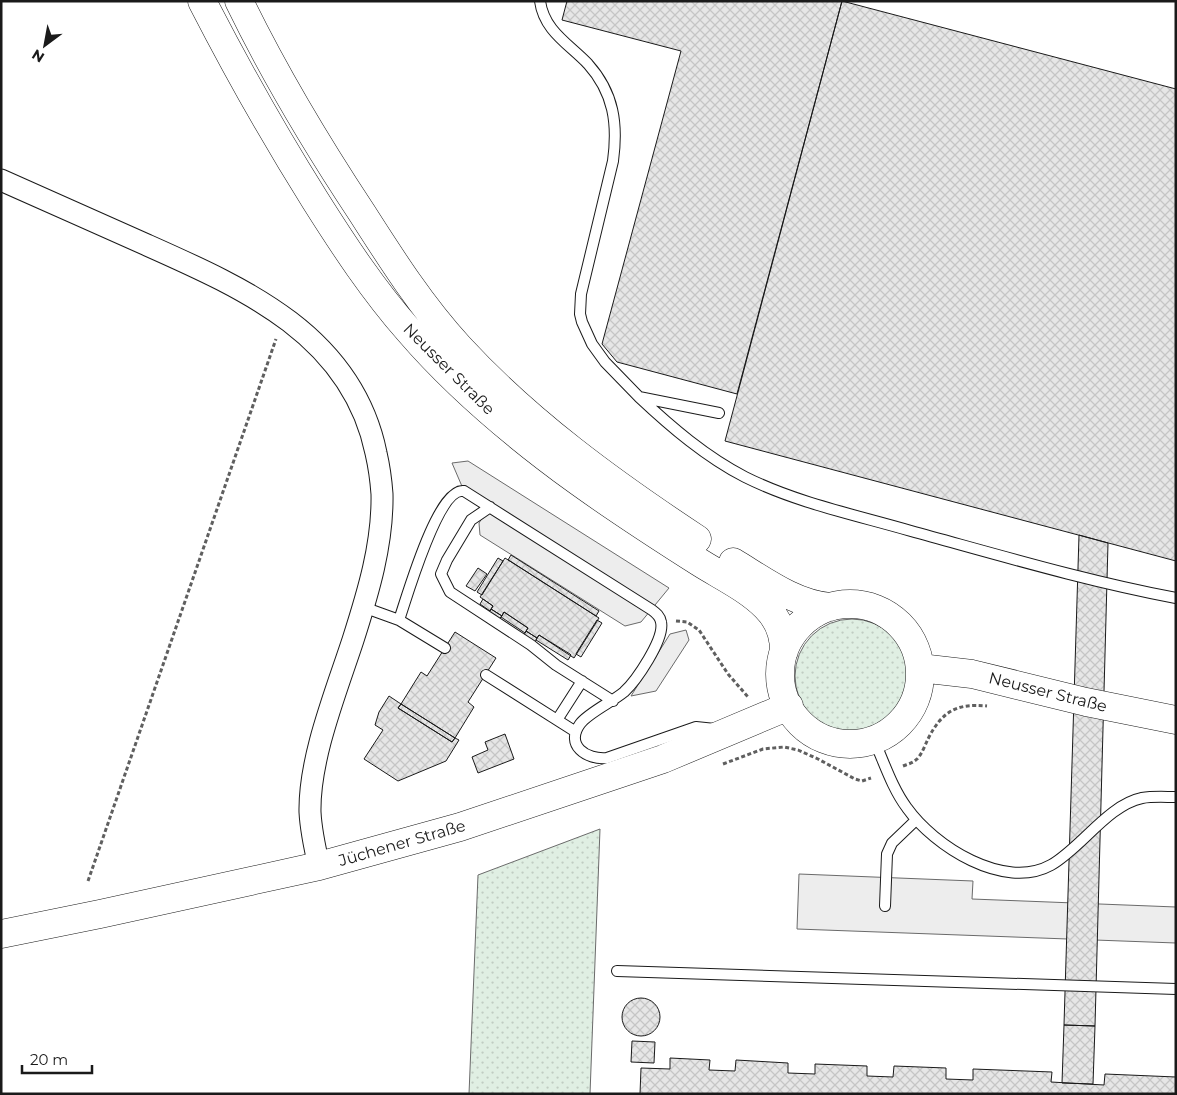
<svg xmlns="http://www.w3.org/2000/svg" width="1177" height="1095" viewBox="0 0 1177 1095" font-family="Montserrat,sans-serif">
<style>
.grass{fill:url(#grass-dots);stroke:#6a6a6a}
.parking{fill:#ededed;stroke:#6a6a6a}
.building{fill:url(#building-cross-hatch);stroke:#1a1a1a}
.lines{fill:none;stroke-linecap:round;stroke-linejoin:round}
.lane-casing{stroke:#1a1a1a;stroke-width:12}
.street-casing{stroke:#1a1a1a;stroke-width:23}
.secondary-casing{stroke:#1a1a1a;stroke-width:29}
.path{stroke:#5f5f5f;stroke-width:3;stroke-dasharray:4 2.5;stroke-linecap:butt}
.lane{stroke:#fff;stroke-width:10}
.street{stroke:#fff;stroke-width:21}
.secondary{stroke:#fff;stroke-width:28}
.labels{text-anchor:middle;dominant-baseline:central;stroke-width:4;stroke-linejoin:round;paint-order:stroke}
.street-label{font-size:16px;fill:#1a1a1a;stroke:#fff}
</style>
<defs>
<pattern id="grass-dots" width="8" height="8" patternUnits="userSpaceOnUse" patternTransform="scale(1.25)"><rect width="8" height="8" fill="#e0efe3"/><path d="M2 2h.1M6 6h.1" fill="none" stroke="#c0ccc2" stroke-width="1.8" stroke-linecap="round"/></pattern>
<pattern id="building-cross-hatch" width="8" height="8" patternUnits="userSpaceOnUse" patternTransform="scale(1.25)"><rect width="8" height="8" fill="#e6e6e6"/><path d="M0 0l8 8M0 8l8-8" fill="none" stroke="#c5c5c5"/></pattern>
</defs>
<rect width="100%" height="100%" fill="#fff"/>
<!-- grass -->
<path class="grass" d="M795 676a57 57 0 1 1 114 0a57 57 0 1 1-114 0Z
M600,829L590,1094H469L478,875Z"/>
<!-- parking -->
<path class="parking" d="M468,461L669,588L641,622L625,626L480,535L479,523L489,507L464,491L452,463Z
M686,630L689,640L656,691L631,696L670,634Z
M799,874L973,881L972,899L1176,907V943L797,929Z"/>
<!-- building -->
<path class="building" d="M567,1H842L737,394L617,362L602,344L681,51L562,20Z
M842,1L1176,89V561L725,441Z
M1079,535L1108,543L1095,1026L1064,1025Z
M511,555L599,611L596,616L510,561L508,560Z
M498,558L503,561L482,595L477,592Z
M505,558L599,618L574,658L539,635L537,638L526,631L528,628L504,612L502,616L491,609L493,606L480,597Z
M478,568L487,574L475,591L466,586Z
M483,599L493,606L490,611L480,604Z
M491,609L502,616L499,619L489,612Z
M504,612L528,628L525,633L501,617Z
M597,620L602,623L581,657L576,654L577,652Z
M526,631L537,638L535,642L524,635Z
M455,632L496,658L468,702L474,707L455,738L401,704L421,672L427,676Z
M539,635L570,654L571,655L568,660L536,640Z
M389,696L401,704L398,708L452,742L455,738L459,740L446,761L398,781L364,759L383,730L375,725L379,712Z
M401,704L455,738L452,742L398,708Z
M505,734L514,759L478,773L472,757L488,750L485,742Z
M622 1017a19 19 0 1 1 38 0a19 19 0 1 1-38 0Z
M1064,1025L1095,1026L1093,1084L1062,1083Z
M632,1041L655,1042L654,1063L631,1062Z
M670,1058L710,1060L709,1070L735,1071L736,1060L788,1063V1073L815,1074V1064L867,1066V1076L893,1077L894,1066L946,1068V1079L973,1080V1069L1052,1072L1051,1082L1104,1085L1105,1074L1176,1077V1094H640L641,1068L670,1069Z"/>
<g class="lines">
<defs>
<path id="lane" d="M540,1C544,31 569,44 588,64C614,93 618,124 613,161L581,294L580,314L582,322L592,344L605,362L639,397L719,413
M639,397C671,427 706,457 745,477C797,503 856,515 911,531C999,555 1086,581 1176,598
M490,507L471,520L447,560L441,574L450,592L531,645L556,665L613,701
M363,607L399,620L445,648
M399,620C407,597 438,487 464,491L652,610C656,613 660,616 661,622C665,639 636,681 624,692C612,702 588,713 580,724C565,745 586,760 607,758L696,727L715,729
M486,675L576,732
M557,720L582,681
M874,740C884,762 892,788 907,808C934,846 1004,891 1051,865C1081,848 1108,805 1142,798C1153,796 1165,797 1176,797
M885,906L887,854L892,843L916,820
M617,971L1176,989"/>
<path id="street" d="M1,180C50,202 98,223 147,245C246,289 352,336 376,453C379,466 381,480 382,494C383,544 368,593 353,640C336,692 309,758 310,812C311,831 315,849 319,866"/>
<path id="secondary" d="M202,1C237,69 274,135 315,200C344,246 373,290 409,331C458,388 518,438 579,482C618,510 658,536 699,562C721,576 747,588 766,607C778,619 784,634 784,651
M239,1C275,75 317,145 362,213C392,260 422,307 459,347C528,422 612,483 697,539
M733,562C763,580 794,604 830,607
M780 674a70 70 0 1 1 140 0a70 70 0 1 1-140 0Z
M920,668L972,674L1086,702L1176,720
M1,934L100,914L319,866L460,827L663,759L789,706"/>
</defs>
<!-- lane casing -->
<use href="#lane" class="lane-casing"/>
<!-- street casing -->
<use href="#street" class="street-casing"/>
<!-- secondary casing -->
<use href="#secondary" class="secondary-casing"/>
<!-- path -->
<path class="path" d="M676,621L687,622L699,630L728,674L748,697
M723,764L763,749L784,747L798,750L818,759L855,779L862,781L871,778
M903,766C908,764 913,763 917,759C922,754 925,745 928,739C942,711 957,703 987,706
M88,881L276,339"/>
<!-- lane -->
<use href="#lane" class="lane"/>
<!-- street -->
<use href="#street" class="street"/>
<!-- secondary -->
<use href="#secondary" class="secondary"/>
</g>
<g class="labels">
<!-- street labels -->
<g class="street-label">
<text transform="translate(449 369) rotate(45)">Neusser Straße</text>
<text transform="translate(1048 692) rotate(14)">Neusser Straße</text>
<text transform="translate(402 843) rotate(-16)">Jüchener Straße</text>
</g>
</g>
<!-- border -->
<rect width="1177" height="1095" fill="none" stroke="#1a1a1a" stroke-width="5"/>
<!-- north arrow -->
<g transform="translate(45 45) rotate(212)" stroke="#ffffff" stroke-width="4" paint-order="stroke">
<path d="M0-4L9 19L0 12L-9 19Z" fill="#1a1a1a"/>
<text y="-8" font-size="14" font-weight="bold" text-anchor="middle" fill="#1a1a1a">N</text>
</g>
<!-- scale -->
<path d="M22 1065v8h70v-8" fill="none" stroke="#1a1a1a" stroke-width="2.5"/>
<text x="30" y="1065" font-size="15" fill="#1a1a1a" stroke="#ffffff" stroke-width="4" paint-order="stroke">20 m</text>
</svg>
